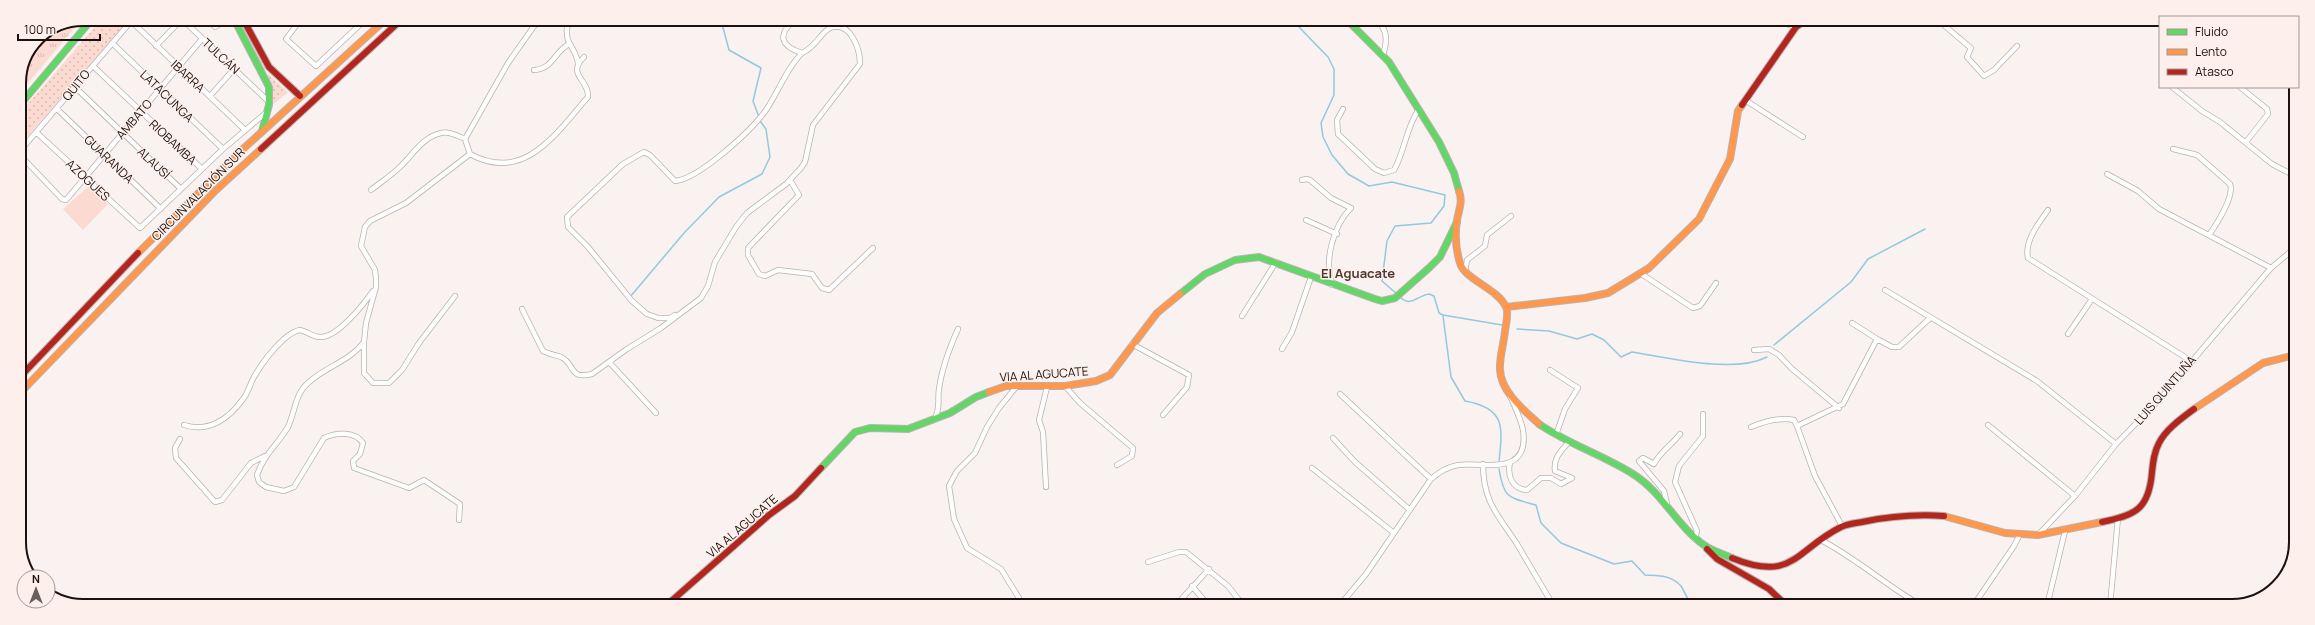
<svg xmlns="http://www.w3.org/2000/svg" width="2315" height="625" viewBox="0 0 2315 625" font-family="Manrope,sans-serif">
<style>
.grass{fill:url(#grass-dots)}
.park{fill:url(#park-tufts)}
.garden{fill:#fbdad1}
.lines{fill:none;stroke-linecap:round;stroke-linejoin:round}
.stream{stroke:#92c9de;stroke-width:1.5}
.street-casing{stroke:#bab2b0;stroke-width:6}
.fast-casing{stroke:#bab2b0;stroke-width:8}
.slow-casing{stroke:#bab2b0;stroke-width:8}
.jam-casing{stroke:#bab2b0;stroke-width:8}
.street{stroke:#fefdfd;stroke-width:4.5}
.fast{stroke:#63d668;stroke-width:6}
.slow{stroke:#ff974d;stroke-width:6}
.jam{stroke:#b3261e;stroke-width:6}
.labels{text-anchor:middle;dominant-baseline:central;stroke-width:3;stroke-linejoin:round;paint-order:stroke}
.street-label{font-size:12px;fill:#1c110e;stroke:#fdf0ec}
.neighbourhood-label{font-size:13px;font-weight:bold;fill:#513832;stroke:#fdf0ec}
.rim{fill:none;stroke:#1c110e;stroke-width:2}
</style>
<defs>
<pattern id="grass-dots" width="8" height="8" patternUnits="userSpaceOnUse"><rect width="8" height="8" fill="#fbdad1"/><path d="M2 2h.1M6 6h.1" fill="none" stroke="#d7bab2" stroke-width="1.8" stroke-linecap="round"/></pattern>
<pattern id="park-tufts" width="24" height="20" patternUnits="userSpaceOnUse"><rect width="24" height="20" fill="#fbdad1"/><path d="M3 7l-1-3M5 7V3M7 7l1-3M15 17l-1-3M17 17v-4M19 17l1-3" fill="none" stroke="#d7bab2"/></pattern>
</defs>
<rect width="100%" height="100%" fill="#f9f2f0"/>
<!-- grass -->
<path class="grass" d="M102,19H130L19,146V114Z
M234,19H243L269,67L262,71Z
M268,74L288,92L263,113L267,100L266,76Z"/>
<!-- park -->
<path class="park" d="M81,20L19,94V83L38,38Z"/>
<!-- garden -->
<path class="garden" d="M89,186L108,204L83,230L63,209Z"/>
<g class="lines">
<!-- stream -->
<path class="stream" d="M721,20L729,50L761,68L753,101L759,117
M1298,20L1299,27L1328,57L1334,69V95L1321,123L1323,137L1332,155L1348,174L1369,186L1392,182L1445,195L1444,206L1431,223L1395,226L1387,241L1382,281L1398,295
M630,297L684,233L719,197L762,174L770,157L766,129L760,121
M1400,297C1411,308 1418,295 1429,294L1434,296L1439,313L1443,315L1502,325
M1443,316L1451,377L1465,401C1505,408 1503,426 1499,461
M1517,329L1549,331L1577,339L1592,334L1604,340L1621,357L1632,352C1669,358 1734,374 1767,357
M1774,345L1851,282L1868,259L1925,229
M1499,469C1504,499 1508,497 1536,505L1541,523L1561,543L1614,564L1632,561L1645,575C1659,576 1671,575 1681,586C1685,592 1687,600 1693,605"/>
<defs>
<path id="street" d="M182,19L269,102
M209,19L215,27L228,19
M301,19L286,39L316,66L366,19
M539,19L508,63L465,139L470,154C525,184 557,132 588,97C589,79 566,75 584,57
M575,19L567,27C565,45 575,46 578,63
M1365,20H1374
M1375,20C1389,28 1387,43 1383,55
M131,21L245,130
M1777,21L1796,27
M1939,21L1971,48L1967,57L1984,76L1994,70L2017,46
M112,43L223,149
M156,46L182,19
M93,66L202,169
M534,70C553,69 554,52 569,44
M75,87L181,189
M2172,87L2202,111L2220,122L2272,164L2295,176
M2240,87L2267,109L2268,114L2246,142
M210,96L234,69
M1745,100L1803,137
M57,109L161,209
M1343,109L1337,120L1338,134L1375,169L1384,173L1394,170C1405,151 1406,127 1419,109
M36,132L140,228L223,149L267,112
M2173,149L2197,155L2230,184C2235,196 2216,225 2209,235
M19,152L133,19
M19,154L62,199L66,200L202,39
M2107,174L2138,191L2159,209L2271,268
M790,180L799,195L748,248V255L759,274L765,276L778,270L812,274L822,288L829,290L873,248
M1302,180L1306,179L1310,180L1331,198L1351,208C1333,226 1324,260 1332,285
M371,190C381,182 392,175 401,166C413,154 423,137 441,133C449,131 458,136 465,139
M2048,210C2039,223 2024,241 2028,258L2191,361
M1306,220L1337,234
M1465,272L1467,260L1485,246L1487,235L1511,216
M1640,273L1693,308L1700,306L1716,283
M1885,290L2037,381L2116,444
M522,309L543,351C549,354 555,355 561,357C576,364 568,380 592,374L627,349L661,328L701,298L708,286L715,262L736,227L747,213L786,184L801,168L805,162L813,125L860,64C860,50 851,20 830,28C821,32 816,47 802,53C780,46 777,34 795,20
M675,315L670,318H658L647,314L632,301L588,247L568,227L567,217L623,164L644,152L650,155L675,181C699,179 752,130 766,110C779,91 786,69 802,53
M1242,316L1276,262
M1852,323L1877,339
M2068,334L2092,299
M364,342V373L373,383H389L402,370L419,343L455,296
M1132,344L1189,375L1187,387L1163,415
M1282,349L1292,332L1311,277
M1754,350L1769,349L1779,355L1791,368L1839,408
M609,362L656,413
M1550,370L1578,388L1565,409L1556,435
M1017,386L999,408L987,427L975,453L957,471L949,486L954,519L967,548L1001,569L1019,598
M1065,386L1080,403L1133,448L1132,456L1117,465
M1340,394L1431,479
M935,419C941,405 937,402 939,389C942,367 949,349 958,329
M184,425C208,433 229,419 243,399C248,393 250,384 254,377C262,363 272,350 284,339C289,335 293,331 300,330C307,331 312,337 320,337C337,338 363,305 373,291
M1988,425L2075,496
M1797,426L1843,404L1877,339L1892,347H1899L1930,318
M1751,427C1765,421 1779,417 1794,420L1797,426L1815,476L1842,526
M1333,438L1355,462L1410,510
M180,439L175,448L176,458L215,502L222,500L251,463L265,456
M1510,462C1507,476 1512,489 1527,490L1541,478H1551L1561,484L1572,478L1555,471C1553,458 1561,451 1569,442
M1483,464C1483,502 1498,515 1517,544C1529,564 1541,585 1553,605
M1312,468L1394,533
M1046,487L1043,432L1039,420L1047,387
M1667,504L1664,491L1639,461L1643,458L1654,464C1660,452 1672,445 1680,434
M459,520L460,504L424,480L409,488L354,468L353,461L360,454L363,443C355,431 336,432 324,438L294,487L284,491L266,487L259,482L257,475C263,456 278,444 288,427C295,412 295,394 308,383C326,366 349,362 364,342L366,323L376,287V278L375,270L361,246L365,227L370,221L406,203L470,154
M2038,535L2075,496L2116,444L2160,399L2271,268L2295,248
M1695,539L1697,531L1675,482L1679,466L1703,436V414
M1821,540C1857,559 1887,586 1922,606
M1148,562L1179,552H1186L1228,586L1243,605
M1192,586L1208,605
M1069,603L1074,605
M1176,605L1209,569
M1340,605L1366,574L1431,479C1439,472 1447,467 1458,465C1484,462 1530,477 1523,430C1521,419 1515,407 1510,396
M1973,606L2014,546L2020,534
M2047,606L2065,531
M2110,606L2118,518"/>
<path id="fast" d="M234,19L269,87V105L262,131
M1347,20L1389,62L1439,142L1454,173L1459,191
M19,106L92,19
M1180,294L1205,274L1235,260L1259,257L1375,299L1382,301L1395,298L1430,267L1440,257L1457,222
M1539,424C1568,444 1603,455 1633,474C1662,492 1677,526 1704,545C1712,551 1723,554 1732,558
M821,468L855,432L870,428L908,429L950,413L976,397L989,392"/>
<path id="slow" d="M1459,191C1463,202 1459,209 1457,220C1455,233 1456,250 1460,263C1465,280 1497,288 1506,307C1509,313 1506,324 1505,331C1504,343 1499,358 1500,370C1501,392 1524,410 1539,424
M138,253L243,149L386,19
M1506,307L1585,298L1608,293L1649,268L1699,219L1730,159L1738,111L1742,105
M989,392L1006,386H1065L1096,381L1110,375L1157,313L1180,294
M19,394L216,190L261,149
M2194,409L2263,363L2295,355
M1944,516L2005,533L2038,535L2102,522"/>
<path id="jam" d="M243,19L269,67L300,96
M1742,105L1796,27L1804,21
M261,149L402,19
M19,378L138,253
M2102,522C2136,515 2149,509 2152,472C2153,462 2154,452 2159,443C2166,429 2182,418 2194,409
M1707,549L1717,559L1769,589L1787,606
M1732,558C1793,583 1795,550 1841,527C1847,524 1856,523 1862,522C1891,516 1914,514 1944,516
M668,604L769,515L795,496L821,468"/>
</defs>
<!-- street casing -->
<use href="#street" class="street-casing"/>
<!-- fast casing -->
<use href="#fast" class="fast-casing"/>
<!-- slow casing -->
<use href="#slow" class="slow-casing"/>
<!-- jam casing -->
<use href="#jam" class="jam-casing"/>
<!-- street -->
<use href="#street" class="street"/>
<!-- fast -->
<use href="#fast" class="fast"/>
<!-- slow -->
<use href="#slow" class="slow"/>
<!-- jam -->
<use href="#jam" class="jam"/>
</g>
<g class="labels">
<!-- street labels -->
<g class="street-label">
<text transform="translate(221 56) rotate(43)">TULCÁN</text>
<text transform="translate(188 76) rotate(43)">IBARRA</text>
<text transform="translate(76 85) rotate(-51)">QUITO</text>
<text transform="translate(167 96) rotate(44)">LATACUNGA</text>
<text transform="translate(134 119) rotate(-49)">AMBATO</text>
<text transform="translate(173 142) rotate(43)">RIOBAMBA</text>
<text transform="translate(109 159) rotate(44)">GUARANDA</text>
<text transform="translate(154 163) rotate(43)">ALAUSÍ</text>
<text transform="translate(88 180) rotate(43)">AZOGUES</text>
<text transform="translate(198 194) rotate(-45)">CIRCUNVALACIÓN SUR</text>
<text transform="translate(1044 374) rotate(-4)">VIA AL AGUCATE</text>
<text transform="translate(2165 390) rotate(-49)">LUIS QUINTUÑA</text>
<text transform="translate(742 526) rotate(-41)">VIA AL AGUCATE</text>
</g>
<!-- neighbourhood labels -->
<g class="neighbourhood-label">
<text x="1358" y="273">El Aguacate</text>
</g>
</g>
<!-- crop -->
<path d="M0 0H2315V625H0ZM83 26H2232A57 57 0 0 1 2289 83V542A57 57 0 0 1 2232 599H83A57 57 0 0 1 26 542V83A57 57 0 0 1 83 26Z" fill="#fdf0ec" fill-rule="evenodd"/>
<path class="rim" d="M83 26H2232A57 57 0 0 1 2289 83V542A57 57 0 0 1 2232 599H83A57 57 0 0 1 26 542V83A57 57 0 0 1 83 26Z"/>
<!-- legend -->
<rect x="2159" y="16" width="140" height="72" fill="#fdf0ec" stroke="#a39793"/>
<rect x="2167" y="29" width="20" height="6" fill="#63d668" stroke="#a39793"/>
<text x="2195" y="36" font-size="12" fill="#1c110e">Fluido</text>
<rect x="2167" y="49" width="20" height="6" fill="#ff974d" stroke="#a39793"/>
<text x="2195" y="56" font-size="12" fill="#1c110e">Lento</text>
<rect x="2167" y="69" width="20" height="6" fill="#b3261e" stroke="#a39793"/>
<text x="2195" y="76" font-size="12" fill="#1c110e">Atasco</text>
<!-- north arrow -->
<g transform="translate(36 589)"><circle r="19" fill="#fdf0ec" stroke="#a39793"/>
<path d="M0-3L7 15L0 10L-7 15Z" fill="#69605d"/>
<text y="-6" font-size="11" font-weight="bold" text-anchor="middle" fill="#1c110e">N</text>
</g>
<!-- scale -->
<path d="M18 34v6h82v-6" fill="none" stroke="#1c110e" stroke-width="2"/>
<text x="24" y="34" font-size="12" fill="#1c110e" stroke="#fdf0ec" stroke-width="3" paint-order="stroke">100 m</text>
</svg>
